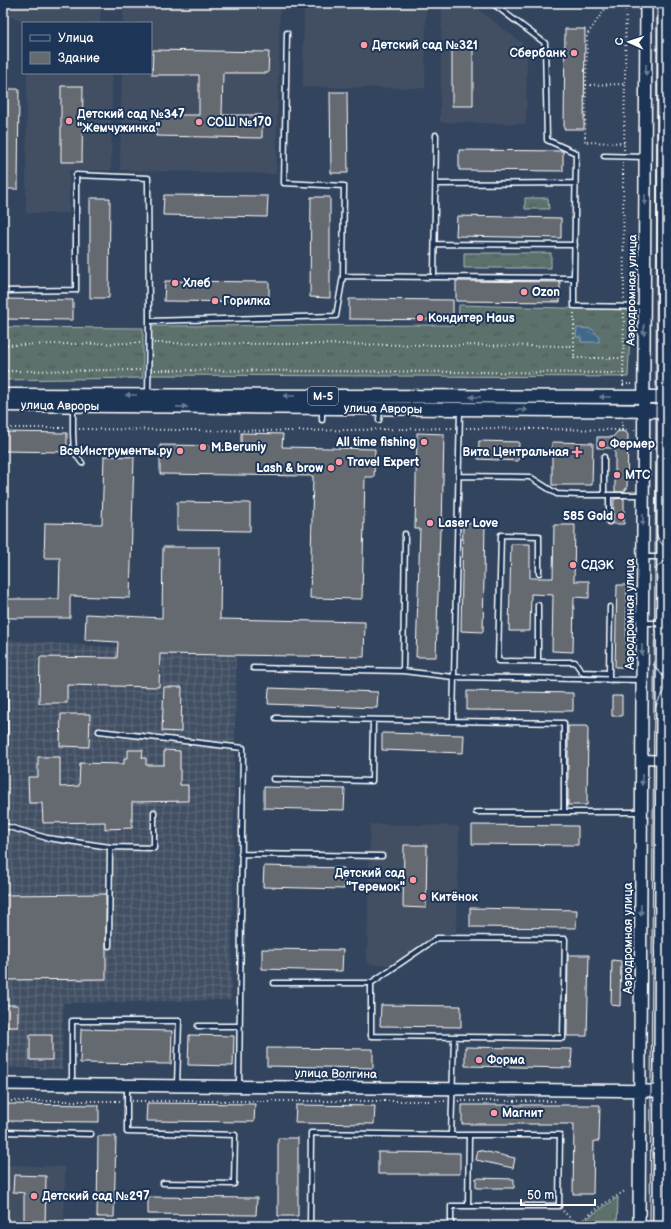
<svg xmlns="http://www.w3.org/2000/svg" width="671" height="1229" viewBox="0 0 671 1229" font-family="'Balsamiq Sans',sans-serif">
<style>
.built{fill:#425063}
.industrial{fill:url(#industrial-grid)}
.grass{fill:url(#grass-tufts);stroke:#aeb8b6}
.water{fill:url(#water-ripples);stroke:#8ca4b8}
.building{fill:#656970;stroke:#fff}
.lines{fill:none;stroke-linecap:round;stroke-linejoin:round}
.lane-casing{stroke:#fff;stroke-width:7}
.street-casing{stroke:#fff;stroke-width:11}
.secondary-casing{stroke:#fff;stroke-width:14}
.primary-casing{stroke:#fff;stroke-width:15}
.path{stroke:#fff;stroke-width:2;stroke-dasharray:1 3;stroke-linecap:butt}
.lane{stroke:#1d3557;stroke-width:4}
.street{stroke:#1d3557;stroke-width:8}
.secondary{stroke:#1d3557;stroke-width:11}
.primary{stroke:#1d3557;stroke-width:12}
.tram{stroke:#fff;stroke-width:1}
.oneway{fill:#6c7c92}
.poi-dot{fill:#ff9aa2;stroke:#1d3557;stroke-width:1.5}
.labels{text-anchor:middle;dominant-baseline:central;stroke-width:4;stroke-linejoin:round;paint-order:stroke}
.shield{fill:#1d3557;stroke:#bbc2cd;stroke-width:1}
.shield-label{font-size:11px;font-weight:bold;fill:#fff}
.poi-label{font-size:12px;font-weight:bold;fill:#fff;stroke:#1d3557;text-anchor:start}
.street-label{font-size:12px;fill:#fff;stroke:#1d3557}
</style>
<defs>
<pattern id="industrial-grid" width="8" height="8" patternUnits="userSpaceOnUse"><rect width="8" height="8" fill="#425063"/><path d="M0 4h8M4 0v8" fill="none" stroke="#5e6a7a"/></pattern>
<pattern id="grass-tufts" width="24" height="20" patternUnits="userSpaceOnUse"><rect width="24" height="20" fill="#5d716c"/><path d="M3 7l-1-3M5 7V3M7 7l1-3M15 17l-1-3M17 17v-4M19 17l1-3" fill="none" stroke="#525957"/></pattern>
<pattern id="water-ripples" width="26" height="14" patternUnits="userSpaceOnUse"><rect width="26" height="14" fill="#406788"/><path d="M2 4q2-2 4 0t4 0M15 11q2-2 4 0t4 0" fill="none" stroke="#5d7e9a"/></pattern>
</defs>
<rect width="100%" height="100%" fill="#33455e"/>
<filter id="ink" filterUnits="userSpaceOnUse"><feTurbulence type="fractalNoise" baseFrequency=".025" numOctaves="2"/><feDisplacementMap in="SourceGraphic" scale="8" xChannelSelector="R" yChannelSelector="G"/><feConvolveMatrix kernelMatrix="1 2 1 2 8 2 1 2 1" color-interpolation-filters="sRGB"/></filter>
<g filter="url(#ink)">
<!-- built -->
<path class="built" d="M3,3H101L100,23H25L3,13Z
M124,3H280L276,174L120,170L122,73H151V23H123Z
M304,3H426L425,88L303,87Z
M442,3H470L527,47L526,124L440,122Z
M27,73H112L111,170H69V213H26Z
M370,824L459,826L456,934H436L390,965L367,964Z
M3,1165L65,1167L64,1226H3Z
M365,1220H438V1226H365Z"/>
<!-- industrial -->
<path class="industrial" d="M3,640L236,655L231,1000L63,1003L62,1069L3,1067Z"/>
<!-- grass -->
<path class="grass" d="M525,198H548L549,209H525Z
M464,253H551V268H464Z
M459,305L631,310L628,377L149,375L150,326L458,325Z
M3,327L143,328V378L3,380Z
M618,1197L617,1226H584L581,1225L589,1217Z"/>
<!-- water -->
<path class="water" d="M577,328L592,329L599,337V342H581V337H576Z"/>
<!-- building -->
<path class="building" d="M565,29H585L584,129H564Z
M452,47H473V106H452Z
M153,50L269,52L268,73H223L222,115H262V138L156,136V115H199V75H152Z
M61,86H83L82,162H61Z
M3,89H19L18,189H3Z
M330,92H347L348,173H331Z
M459,150L563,151V171L459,170Z
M164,195L268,196L267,217L163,215Z
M311,197H330V298L310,297Z
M90,198H110L109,298H90Z
M457,216L561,218V238L456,236Z
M165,281L269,282V302L164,301Z
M456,281L560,282V302L456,301Z
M3,299L73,300V320L3,319Z
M349,299L453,300V320L349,319Z
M620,431L626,432L628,435L627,489H625V492H615V448H597V437H613L617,432Z
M3,432L67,433V452L3,451Z
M241,433L283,434L282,447L375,449L374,477H365L362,599L310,598L313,476L160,474V445L241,446Z
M417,433L444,434L442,530H440L436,657H416L420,529H415Z
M479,441L519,442L518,461L478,459Z
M552,442L593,443L592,485H552Z
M104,456L134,457L130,598L70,596V618H3V599H59L60,558H44L45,523L102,524Z
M624,498V524H613L614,499Z
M177,502L250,503V531L177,530Z
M463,523H485L483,632L461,631Z
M554,525H575L574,581H589V598L574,597L573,652L552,651L553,595L531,594L530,631H509L511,544H530V578H553Z
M163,547H221L220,619L365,622L364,657L160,654L159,687L67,685V703H39L40,657L117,658L118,642L85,640L86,614L162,618Z
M617,585H627L626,667H615Z
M164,687H182L181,732L162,731Z
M269,688L378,692L377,708L268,704Z
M467,691L573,693V711L467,710Z
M612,696H622V716H612Z
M61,714H90L89,747L60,746Z
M568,726H588L587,805H568Z
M382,733L464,735L463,753L382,750Z
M128,750H143L142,758H146V765H164V750L180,751V785H188V801L132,802V828L105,829V822L43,823L42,803H29L28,777H38V757H60V787L79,786L80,763L124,764V758H128Z
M264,787L345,789L344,810L264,808Z
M472,825L578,826V845L472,844Z
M404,845H427L426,908L403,907Z
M264,866L344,868V889L263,887Z
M106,894V979L3,980V895Z
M470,908L577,910L576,928L470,927Z
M262,949L343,950L342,971L262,969Z
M568,955H589L587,1036H567Z
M612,960L621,961L620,1006L611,1005Z
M3,1005H18V1027H3Z
M381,1005L461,1006V1027L380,1026Z
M81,1029L172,1031L171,1064L80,1063Z
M30,1035H52V1060H30Z
M189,1035L234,1036L233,1066L188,1065Z
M465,1047L572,1049L571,1068L465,1066Z
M267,1048L373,1049V1068L267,1066Z
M147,1103L255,1104L254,1122L146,1121Z
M3,1104L99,1105V1122L3,1121Z
M296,1105L375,1106L374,1124L295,1123Z
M462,1105H600L599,1141H594L593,1194H573L574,1124H462Z
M98,1136H116L114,1217H97Z
M278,1138H298V1216H278Z
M478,1150L515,1158L513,1168L476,1160Z
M378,1152L460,1153V1174H378Z
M14,1175L46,1176L45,1226H24V1193L13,1192Z
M476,1178L514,1179V1188H476Z
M148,1197L257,1198L256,1215L148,1214Z"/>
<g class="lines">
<defs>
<path id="lane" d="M492,3L545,43L547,140L576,153L574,278
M604,156L644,157
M436,184L576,183
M435,244L575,245
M343,276L434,277L436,135
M434,277L574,278V306L644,307
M3,291L76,290V175L148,178L149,321L336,316L343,276L344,186L284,183L287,33
M148,395L149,321
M73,406V434L74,452L82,463
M322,420V409
M379,420L380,410
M459,476L530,477L557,494L578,495H643
M604,495V457
M609,522V495
M644,557H662
M539,573V536L501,535L498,661L575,662L582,672L609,673V680
M643,623H662
M538,661V605
M253,668L403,671L453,677L642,680
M403,671L405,534
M609,673L610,607
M3,690H5V745
M276,718L453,721L460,411
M453,721L564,723V812H641
M99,731L243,748L239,1086
M273,779L372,781L373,720
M476,812H564
M3,827H9L47,838L110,847L109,946
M110,847L154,848V812
M241,854L382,856
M437,938L565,939L563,1038L371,1036V983Z
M274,983H371
M198,1026H239
M660,1036H668
M72,1084V1021H179L177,1085
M127,1085V1132L235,1135L234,1184L163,1183
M3,1132L91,1134
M451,1135H560L559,1206H468
M310,1226L311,1133L451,1135L454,1037
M451,1226V1206H468L469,1135"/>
<path id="street" d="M642,759L668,760"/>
<path id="secondary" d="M3,1084L668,1091
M639,1226L646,3
M659,1226L663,546L664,3"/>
<path id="primary" d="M3,395L668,397
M3,405L668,411"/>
</defs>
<!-- lane casing -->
<use href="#lane" class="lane-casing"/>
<!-- street casing -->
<use href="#street" class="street-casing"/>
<!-- secondary casing -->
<use href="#secondary" class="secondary-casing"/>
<!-- primary casing -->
<use href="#primary" class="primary-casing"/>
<!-- path -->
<path class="path" d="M609,3L587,35L585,142L624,143
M586,85L625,84
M624,150L626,3
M623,162L624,300
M154,343L574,346V358H624
M3,345L142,343
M574,346V311
M155,370L624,373
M3,371L142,370
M623,384H634
M623,386L624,312
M3,428H66
M466,428L622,430V420
M79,429L297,431L454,428
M622,430H635
M3,1101H122
M132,1101H446
M458,1101H558
M563,1211L570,1218L580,1226
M578,1225C592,1211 608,1201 625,1191"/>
<!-- lane -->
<use href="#lane" class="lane"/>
<!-- street -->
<use href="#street" class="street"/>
<!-- secondary -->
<use href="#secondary" class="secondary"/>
<!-- primary -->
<use href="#primary" class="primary"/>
<!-- tram -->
<path class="tram" d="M656,532C658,540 662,545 668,550
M654,571L659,565L668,558
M653,664L662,675L668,680
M655,710C657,703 662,692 668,689
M650,1226L656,430L657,3"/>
</g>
<!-- one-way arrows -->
<defs><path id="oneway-solid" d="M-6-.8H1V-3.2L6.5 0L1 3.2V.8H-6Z"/></defs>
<g class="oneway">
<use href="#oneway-solid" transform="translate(646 70) rotate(90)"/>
<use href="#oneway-solid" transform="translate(645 200) rotate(91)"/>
<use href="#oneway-solid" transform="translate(644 330) rotate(90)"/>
<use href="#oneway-solid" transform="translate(131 395) rotate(-180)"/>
<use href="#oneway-solid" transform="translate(289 396) rotate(-180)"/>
<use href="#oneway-solid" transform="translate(475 397) rotate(-180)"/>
<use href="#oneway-solid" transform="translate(605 397) rotate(-180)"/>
<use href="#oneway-solid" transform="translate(182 407) rotate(1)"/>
<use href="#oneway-solid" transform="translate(522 410) rotate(1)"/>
<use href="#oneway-solid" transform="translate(643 520) rotate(90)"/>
<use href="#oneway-solid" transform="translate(642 650) rotate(90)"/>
<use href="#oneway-solid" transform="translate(642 780) rotate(90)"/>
<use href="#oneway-solid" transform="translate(641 910) rotate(90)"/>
</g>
</g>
<!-- markers -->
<g class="poi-dot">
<circle cx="364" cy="45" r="4"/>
<circle cx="574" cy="53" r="4"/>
<circle cx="69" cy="121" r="4"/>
<circle cx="199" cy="122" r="4"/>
<circle cx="175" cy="283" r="4"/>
<circle cx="524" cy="292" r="4"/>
<circle cx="215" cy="301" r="4"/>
<circle cx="420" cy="318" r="4"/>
<circle cx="424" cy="442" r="4"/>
<circle cx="602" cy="444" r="4"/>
<circle cx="203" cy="447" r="4"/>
<circle cx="180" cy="451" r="4"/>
<path d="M575 446h4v4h4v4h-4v4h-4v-4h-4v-4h4z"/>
<circle cx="339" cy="462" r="4"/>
<circle cx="331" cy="468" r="4"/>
<circle cx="617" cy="475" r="4"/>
<circle cx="621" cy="516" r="4"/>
<circle cx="430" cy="523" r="4"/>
<circle cx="573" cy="565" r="4"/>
<circle cx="413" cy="880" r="4"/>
<circle cx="423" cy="897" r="4"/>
<circle cx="479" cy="1060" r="4"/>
<circle cx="494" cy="1113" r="4"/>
<circle cx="34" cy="1196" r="4"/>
</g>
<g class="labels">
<!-- shield labels -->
<rect class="shield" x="308" y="387" width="30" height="18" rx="3"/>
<g class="shield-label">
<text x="323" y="396">М-5</text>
</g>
<!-- poi labels -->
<g class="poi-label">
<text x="372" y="45">Детский сад №321</text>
<text x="566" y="53" text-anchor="end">Сбербанк</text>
<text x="77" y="114">Детский сад №347<tspan x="77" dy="14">"Жемчужинка"</tspan></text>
<text x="207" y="122">СОШ №170</text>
<text x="183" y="283">Хлеб</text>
<text x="532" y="292">Ozon</text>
<text x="223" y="301">Горилка</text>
<text x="428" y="318">Кондитер Haus</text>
<text x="416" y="442" text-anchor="end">All time fishing</text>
<text x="610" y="444">Фермер</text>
<text x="211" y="447">M.Beruniy</text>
<text x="172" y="451" text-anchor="end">ВсеИнструменты.ру</text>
<text x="569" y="452" text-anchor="end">Вита Центральная</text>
<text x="347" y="462">Travel Expert</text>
<text x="323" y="468" text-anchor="end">Lash &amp; brow</text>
<text x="625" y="475">МТС</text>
<text x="613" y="516" text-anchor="end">585 Gold</text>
<text x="438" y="523">Laser Love</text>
<text x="581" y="565">СДЭК</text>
<text x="405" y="873" text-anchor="end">Детский сад<tspan x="405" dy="14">"Теремок"</tspan></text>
<text x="431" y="897">Китёнок</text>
<text x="487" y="1060">Форма</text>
<text x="502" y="1113">Магнит</text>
<text x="42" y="1196">Детский сад №297</text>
</g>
<!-- street labels -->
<g class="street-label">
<text transform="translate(632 290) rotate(-89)">Аэродромная улица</text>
<text transform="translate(60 406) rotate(1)">улица Авроры</text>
<text transform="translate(383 409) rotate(1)">улица Авроры</text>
<text transform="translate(630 614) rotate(-90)">Аэродромная улица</text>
<text transform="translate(628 938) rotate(-90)">Аэродромная улица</text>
<text transform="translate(336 1074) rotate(1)">улица Волгина</text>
</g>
</g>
<!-- margin -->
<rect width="671" height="1229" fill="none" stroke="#1d3557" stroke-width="16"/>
<rect x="8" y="8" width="655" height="1213" fill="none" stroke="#fff" stroke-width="1.5" filter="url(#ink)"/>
<!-- legend -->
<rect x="22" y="22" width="130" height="52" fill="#1d3557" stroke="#77869a"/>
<rect x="30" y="35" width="20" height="6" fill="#1d3557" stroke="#77869a"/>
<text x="58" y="42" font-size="12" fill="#ffffff">Улица</text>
<rect x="30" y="52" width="20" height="12" fill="#656970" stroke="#77869a"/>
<text x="58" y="62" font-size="12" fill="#ffffff">Здание</text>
<!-- north arrow -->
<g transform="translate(629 42) rotate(273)" stroke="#1d3557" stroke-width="3" paint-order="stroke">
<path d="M0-3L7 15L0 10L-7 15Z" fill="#ffffff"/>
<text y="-6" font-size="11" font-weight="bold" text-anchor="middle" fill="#ffffff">С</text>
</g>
<!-- scale -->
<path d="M521 1199v6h74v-6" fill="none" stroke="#ffffff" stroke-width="2"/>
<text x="527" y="1199" font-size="12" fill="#ffffff" stroke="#1d3557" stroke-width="3" paint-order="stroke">50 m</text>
</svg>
